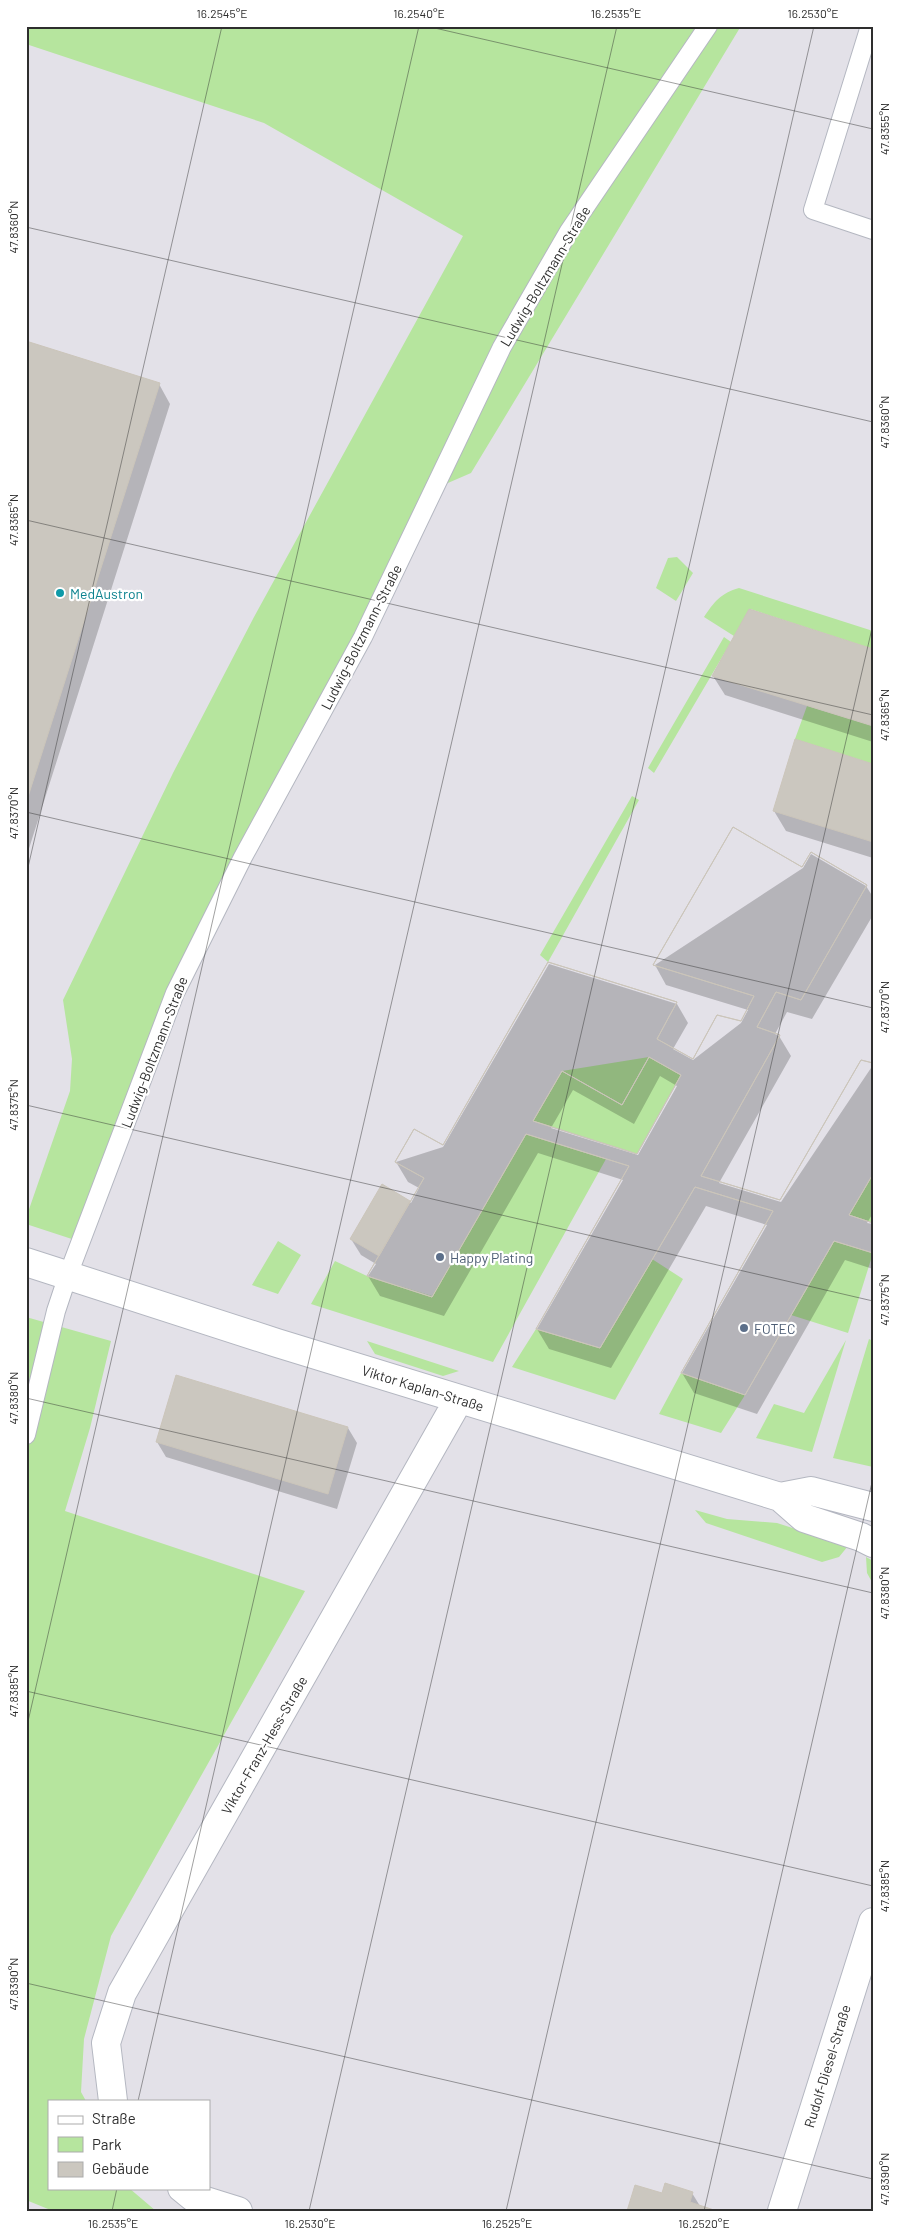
<svg xmlns="http://www.w3.org/2000/svg" width="899" height="2237" viewBox="0 0 899 2237" font-family="Barlow,sans-serif">
<style>
.industrial{fill:#e3e1e8;fill-rule:evenodd}
.green{fill:#b6e59e}
.shadow{fill:#0003;fill-rule:evenodd}
.building{fill:#cbc7bf;stroke:#cbc5ba;fill-rule:evenodd}
.lines{fill:none;stroke-linecap:round;stroke-linejoin:round}
.service-casing{stroke:#b4b7c1;stroke-width:20}
.minor-casing{stroke:#b4b7c1;stroke-width:30}
.service{stroke:#fff;stroke-width:18}
.minor{stroke:#fff;stroke-width:28}
.ticks{fill:none;stroke:#2e2e2e;stroke-width:1;stroke-opacity:0.45}
.culture-dot{fill:#0f9aa8;stroke:#fff;stroke-width:2}
.service-dot{fill:#5c6f8a;stroke:#fff;stroke-width:2}
.labels{text-anchor:middle;dominant-baseline:central;stroke-width:4.5;stroke-linejoin:round;paint-order:stroke}
.street-label{font-size:14px;fill:#2e2e2e;stroke:#fff}
.culture-label{font-size:14px;fill:#0d838f;stroke:#fff;text-anchor:start}
.service-label{font-size:14px;fill:#4e5e75;stroke:#fff;text-anchor:start}
.neatline{fill:none;stroke:#2e2e2e;stroke-width:2}
.ticks-label{font-size:12px;text-anchor:middle;fill:#2e2e2e}
</style>
<rect width="100%" height="100%" fill="#efe9e1"/>
<!-- industrial -->
<path class="industrial" d="M26,26H873V2211H26ZM49,2101H209V2188H49Z"/>
<!-- green -->
<path class="green" d="M26,26H741L471,473L434,489L175,993L81,1242L26,1224V1218L70,1091L72,1059L63,1000L173,773L254,617L463,236L264,123L26,44Z
M677,557L693,573L676,601L656,588L668,558Z
M739,588L873,631V649L750,609L734,636L704,617C714,602 721,593 739,588Z
M724,637L731,642L654,773L648,768Z
M807,706L873,726V764L795,739Z
M632,796L639,800L548,962L540,955Z
M649,1057L681,1075L637,1154L533,1121L562,1071Z
M526,1134L606,1159L493,1362L311,1304L335,1261L367,1276L432,1296Z
M873,1174V1223L849,1215Z
M278,1241L301,1255L278,1294L252,1285Z
M834,1241L873,1253L848,1333L791,1315Z
M652,1259L683,1279L615,1400L512,1367L536,1329L600,1348Z
M26,1317L111,1341L90,1428L65,1511L305,1591L111,1936L84,2039L81,2092L86,2101H49V2188H129L156,2211H53L26,2200Z
M869,1339L873,1341V1467L833,1458Z
M846,1340L812,1452L756,1438L774,1404L804,1413Z
M367,1341L459,1371L443,1376L375,1354Z
M681,1373L745,1395L721,1433L659,1414Z
M695,1510L727,1519L777,1523L848,1546L839,1557L822,1562L706,1523Z
M866,1557L873,1561V1584L867,1573Z"/>
<!-- shadow -->
<path class="shadow" d="M26,342L159,384L170,404L26,858Z
M873,650V742L725,695L713,676Z
M873,765V858L786,831L774,811Z
M811,854L866,886L873,897V915L812,1019L787,1012L775,1034L779,1036L791,1056L719,1183L781,1202L873,1065V1213L867,1223L873,1224V1269L845,1260L757,1414L694,1393L682,1373L767,1225L706,1206L611,1368L549,1349L537,1329L623,1180L538,1153L444,1316L380,1296L368,1276L376,1264L361,1255L351,1239L382,1186L411,1203L419,1188L408,1182L396,1162L443,1147L549,964L677,1004L688,1023L673,1049L693,1060L741,1023L748,1010L666,985L655,965L803,868ZM660,1076L677,1086L638,1155L551,1128L573,1090L634,1124Z
M348,1428L357,1443L337,1509L166,1457L157,1442Z
M692,2193L700,2206L663,2195Z"/>
<!-- building -->
<path class="building" d="M26,341L160,383L26,803Z
M749,609L873,649V726L712,676Z
M795,739L873,764V842L773,811Z
M733,827L802,867L811,852L867,885L801,1000L776,992L757,1027L780,1035L701,1176L780,1200L861,1060L873,1063V1174L849,1215L873,1223V1253L834,1241L745,1395L681,1373L773,1211L695,1187L600,1348L536,1329L629,1166L526,1134L432,1297L367,1276L424,1178L395,1162L414,1129L443,1145L548,962L677,1002L657,1039L693,1059L717,1015L741,1021L754,996L653,965ZM649,1057L681,1075L637,1154L533,1121L562,1071L622,1105Z
M733,827L802,867L811,852L867,885L801,1000L776,992L757,1027L780,1035L701,1176L780,1200L861,1060L873,1063V1174L849,1215L873,1223V1253L834,1241L745,1395L681,1373L773,1211L695,1187L600,1348L536,1329L629,1166L526,1134L432,1297L367,1276L424,1178L395,1162L414,1129L443,1145L548,962L677,1002L657,1039L693,1059L717,1015L741,1021L754,996L653,965ZM649,1057L681,1075L637,1154L533,1121L562,1071L622,1105Z
M382,1184L410,1201L379,1256L350,1239Z
M176,1375L348,1427L328,1494L156,1442Z
M665,2183L693,2192L690,2202L717,2211H627L635,2185L662,2193Z"/>
<g class="lines">
<defs>
<path id="service" d="M870,26L813,210L873,230
M26,1435L56,1311L68,1275L175,993L243,857L363,637L502,347L569,231L708,26"/>
<path id="minor" d="M26,1262L277,1343L780,1497L804,1518L861,1537L873,1543
M780,1497L811,1491L873,1507
M113,2101L106,2043L122,1993L459,1399
M182,2188L193,2197L238,2211
M782,2211L873,1922"/>
</defs>
<!-- service casing -->
<use href="#service" class="service-casing"/>
<!-- minor casing -->
<use href="#minor" class="minor-casing"/>
<!-- service -->
<use href="#service" class="service"/>
<!-- minor -->
<use href="#minor" class="minor"/>
</g>
<!-- ticks -->
<path class="ticks" d="M426,26L873,129M26,227L873,422M26,520L873,715M26,812L873,1008M26,876L222,26M26,1105L873,1301M26,1398L873,1593M26,1691L873,1886M26,1730L419,26M26,1983L873,2179M138,2101L617,26M112,2211L117,2188M309,2211L814,26M506,2211L873,624M704,2211L873,1478"/>
<!-- markers -->
<circle class="culture-dot" cx="60" cy="593" r="5"/>
<g class="service-dot">
<circle cx="440" cy="1257" r="5"/>
<circle cx="744" cy="1328" r="5"/>
</g>
<g class="labels">
<!-- street labels -->
<g class="street-label">
<text transform="translate(545 276) rotate(-59)">Ludwig-Boltzmann-Straße</text>
<text transform="translate(361 637) rotate(-63)">Ludwig-Boltzmann-Straße</text>
<text transform="translate(154 1052) rotate(-69)">Ludwig-Boltzmann-Straße</text>
<text transform="translate(423 1388) rotate(17)">Viktor Kaplan-Straße</text>
<text transform="translate(264 1745) rotate(-60)">Viktor-Franz-Hess-Straße</text>
<text transform="translate(827 2066) rotate(-73)">Rudolf-Diesel-Straße</text>
</g>
<!-- culture labels -->
<g class="culture-label">
<text x="70" y="593">MedAustron</text>
</g>
<!-- service labels -->
<g class="service-label">
<text x="450" y="1257">Happy Plating</text>
<text x="754" y="1328">FOTEC</text>
</g>
</g>
<!-- border -->
<rect width="899" height="2237" fill="none" stroke="#ffffff" stroke-width="55"/>
<!-- legend -->
<rect x="48" y="2100" width="162" height="90" fill="#ffffff" stroke="#ababab"/>
<rect x="58" y="2116" width="25" height="8" fill="#ffffff" stroke="#ababab"/>
<text x="92" y="2124" font-size="15" fill="#2e2e2e">Straße</text>
<rect x="58" y="2137" width="25" height="15" fill="#b6e59e" stroke="#ababab"/>
<text x="92" y="2150" font-size="15" fill="#2e2e2e">Park</text>
<rect x="58" y="2162" width="25" height="15" fill="#cbc7bf" stroke="#ababab"/>
<text x="92" y="2174" font-size="15" fill="#2e2e2e">Gebäude</text>
<rect x="28" y="28" width="844" height="2182" class="neatline"/>
<g class="ticks-label">
<text x="222" y="18">16.2545°E</text>
<text x="419" y="18">16.2540°E</text>
<text x="616" y="18">16.2535°E</text>
<text x="813" y="18">16.2530°E</text>
<text transform="translate(885 129) rotate(-90)" y="4">47.8355°N</text>
<text transform="translate(14 227) rotate(-90)" y="4">47.8360°N</text>
<text transform="translate(885 422) rotate(-90)" y="4">47.8360°N</text>
<text transform="translate(14 520) rotate(-90)" y="4">47.8365°N</text>
<text transform="translate(885 715) rotate(-90)" y="4">47.8365°N</text>
<text transform="translate(14 813) rotate(-90)" y="4">47.8370°N</text>
<text transform="translate(885 1007) rotate(-90)" y="4">47.8370°N</text>
<text transform="translate(14 1105) rotate(-90)" y="4">47.8375°N</text>
<text transform="translate(885 1300) rotate(-90)" y="4">47.8375°N</text>
<text transform="translate(14 1398) rotate(-90)" y="4">47.8380°N</text>
<text transform="translate(885 1593) rotate(-90)" y="4">47.8380°N</text>
<text transform="translate(14 1691) rotate(-90)" y="4">47.8385°N</text>
<text transform="translate(885 1886) rotate(-90)" y="4">47.8385°N</text>
<text transform="translate(14 1984) rotate(-90)" y="4">47.8390°N</text>
<text transform="translate(885 2179) rotate(-90)" y="4">47.8390°N</text>
<text x="113" y="2228">16.2535°E</text>
<text x="310" y="2228">16.2530°E</text>
<text x="507" y="2228">16.2525°E</text>
<text x="704" y="2228">16.2520°E</text>
</g>
</svg>
